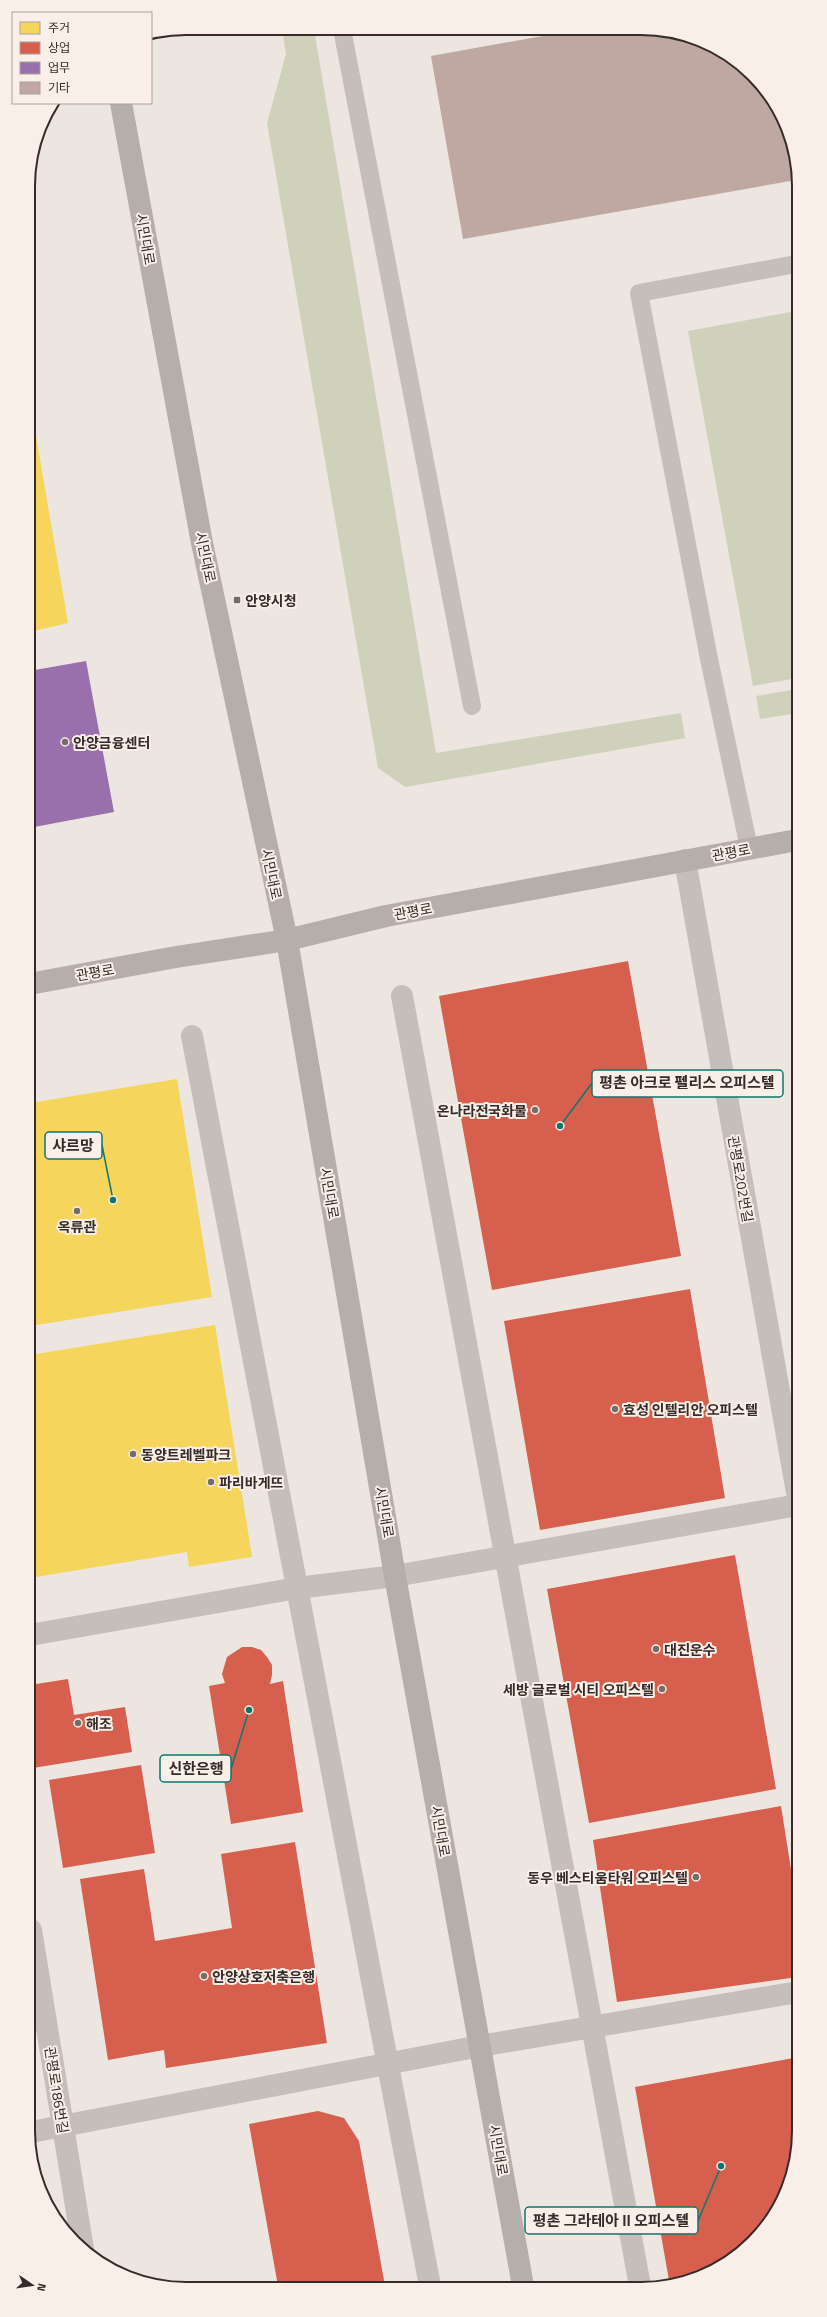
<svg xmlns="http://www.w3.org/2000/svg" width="827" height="2317" viewBox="0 0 827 2317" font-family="'Titillium Web','Noto Sans KR',sans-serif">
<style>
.green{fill:#cfd1bb}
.homes{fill:#f6d55c}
.shops{fill:#d6604d}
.offices{fill:#9970ab}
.building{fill:#bfa7a2}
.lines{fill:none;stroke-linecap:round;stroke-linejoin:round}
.lane{stroke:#c5beba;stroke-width:18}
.street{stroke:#c5beba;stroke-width:22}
.secondary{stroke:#b6aeaa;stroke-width:22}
.poi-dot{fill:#766c68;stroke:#f9efe8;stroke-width:1.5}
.labels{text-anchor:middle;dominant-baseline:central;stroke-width:4;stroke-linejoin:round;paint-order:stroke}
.street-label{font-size:14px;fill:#362b28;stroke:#f9efe8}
.poi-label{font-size:14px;font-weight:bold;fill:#362b28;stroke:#f9efe8;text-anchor:start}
.rim{fill:none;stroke:#362b28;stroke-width:2}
.leader{fill:none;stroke:#0f766e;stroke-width:1.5}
.callout-dot{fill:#0f766e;stroke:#f9efe8;stroke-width:1.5}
.callout{fill:#f9efe8;stroke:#0f766e;stroke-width:1.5}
.callout-label{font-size:15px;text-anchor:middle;font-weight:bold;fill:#362b28}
</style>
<rect width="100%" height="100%" fill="#ece5e0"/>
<!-- green -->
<path class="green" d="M282,29H314L436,753L681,713L685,738L405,787L378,768L267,123L286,54Z
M796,311L797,678L753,686L688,331Z
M797,689V713L760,719L756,696Z"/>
<!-- homes -->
<path class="homes" d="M35,430L68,623L29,632V432Z
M177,1079L212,1297L30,1326V1103Z
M215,1325L252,1557L189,1567L187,1552L30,1578V1355Z"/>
<!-- shops -->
<path class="shops" d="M628,961L681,1256L492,1290L439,996Z
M690,1289L725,1498L540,1530L504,1321Z
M735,1555L776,1789L589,1823L547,1589Z
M242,1647H252L261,1650L267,1657L272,1665V1675L270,1684L283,1681L303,1812L231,1824L209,1686L225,1683L222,1674L227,1657Z
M68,1679L74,1715L125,1707L132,1752L33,1768L31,1750L30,1685Z
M141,1765L155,1853L63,1868L49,1780Z
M781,1806L798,1914V1977L617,2002L593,1840Z
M295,1842L327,2043L166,2068L164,2050L108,2060L80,1879L144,1869L155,1941L232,1928L221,1854Z
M799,2057V2141L787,2191L760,2235L720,2268L670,2286L635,2087Z
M318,2111L344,2118L359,2141L385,2286H278L249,2124Z"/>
<!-- offices -->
<path class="offices" d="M86,661L114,812L29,828V671Z"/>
<!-- building -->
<path class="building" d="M576,30L672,31L720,49L752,74L778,107L796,155V180L463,239L431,56Z"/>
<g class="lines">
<!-- lane -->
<path class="lane" d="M342,29L472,706
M749,848L709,659L639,293L796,264"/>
<!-- street -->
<path class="street" d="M685,860L798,1498
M402,996L640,2286
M192,1036L430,2286
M30,1635L297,1588L395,1576L798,1505
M31,1930L83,2249
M31,2132L480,2046L798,1992"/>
<!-- secondary -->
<path class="secondary" d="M121,103L202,543L287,940L395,1576L523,2286
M29,984L176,957L287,940L386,916L797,840"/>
</g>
<!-- markers -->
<g class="poi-dot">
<rect x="233" y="596" width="8" height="8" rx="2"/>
<circle cx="65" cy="742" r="4"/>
<circle cx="535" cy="1110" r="4"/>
<circle cx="77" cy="1211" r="4"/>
<circle cx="615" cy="1409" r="4"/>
<circle cx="133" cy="1454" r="4"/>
<circle cx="211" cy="1482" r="4"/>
<circle cx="656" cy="1649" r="4"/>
<circle cx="662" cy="1689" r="4"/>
<circle cx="78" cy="1723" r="4"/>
<circle cx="696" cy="1877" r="4"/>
<circle cx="204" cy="1976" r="4"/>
</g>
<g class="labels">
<!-- street labels -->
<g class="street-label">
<text transform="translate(146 239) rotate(80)">시민대로</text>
<text transform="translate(206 557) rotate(78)">시민대로</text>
<text transform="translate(731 852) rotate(-11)">관평로</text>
<text transform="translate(272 874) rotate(78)">시민대로</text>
<text transform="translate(413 911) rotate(-11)">관평로</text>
<text transform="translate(95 972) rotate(-10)">관평로</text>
<text transform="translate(741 1179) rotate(80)">관평로202번길</text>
<text transform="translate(330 1193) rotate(80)">시민대로</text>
<text transform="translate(385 1512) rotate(80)">시민대로</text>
<text transform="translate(441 1831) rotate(80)">시민대로</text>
<text transform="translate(57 2090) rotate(81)">관평로186번길</text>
<text transform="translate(499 2150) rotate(80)">시민대로</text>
</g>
<!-- poi labels -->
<g class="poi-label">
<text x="245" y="600">안양시청</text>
<text x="73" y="742">안양금융센터</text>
<text x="527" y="1110" text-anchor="end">온나라전국화물</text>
<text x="77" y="1226" text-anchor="middle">옥류관</text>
<text x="623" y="1409">효성 인텔리안 오피스텔</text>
<text x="141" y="1454">동양트레벨파크</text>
<text x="219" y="1482">파리바게뜨</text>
<text x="664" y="1649">대진운수</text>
<text x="654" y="1689" text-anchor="end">세방 글로벌 시티 오피스텔</text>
<text x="86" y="1723">해조</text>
<text x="688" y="1877" text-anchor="end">동우 베스티움타워 오피스텔</text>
<text x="212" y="1976">안양상호저축은행</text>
</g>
</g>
<!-- crop -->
<path d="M0 0H827V2317H0ZM186 35H641A151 151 0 0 1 792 186V2131A151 151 0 0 1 641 2282H186A151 151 0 0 1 35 2131V186A151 151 0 0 1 186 35Z" fill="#f9efe8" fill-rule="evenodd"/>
<path class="rim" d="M186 35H641A151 151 0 0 1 792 186V2131A151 151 0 0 1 641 2282H186A151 151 0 0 1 35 2131V186A151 151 0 0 1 186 35Z"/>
<!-- callouts -->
<path class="leader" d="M560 1126L592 1083M113 1200L102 1145M249 1710L231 1769M721 2166L698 2221"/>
<g class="callout-dot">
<circle cx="560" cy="1126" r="4"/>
<circle cx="113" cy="1200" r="4"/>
<circle cx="249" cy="1710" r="4"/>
<circle cx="721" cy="2166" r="4"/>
</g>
<g class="callout">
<rect x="592" y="1070" width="191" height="27" rx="4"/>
<rect x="45" y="1132" width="57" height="27" rx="4"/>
<rect x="160" y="1755" width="71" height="27" rx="4"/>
<rect x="525" y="2207" width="173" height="27" rx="4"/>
</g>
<g class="callout-label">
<text x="687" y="1088">평촌 아크로 펠리스 오피스텔</text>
<text x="73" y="1151">샤르망</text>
<text x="196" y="1774">신한은행</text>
<text x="611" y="2226">평촌 그라테아 II 오피스텔</text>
</g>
<!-- legend -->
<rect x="12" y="12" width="140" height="92" fill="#f9efe8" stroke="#aba19b"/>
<rect x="20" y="22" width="20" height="12" fill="#f6d55c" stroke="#aba19b"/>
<text x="48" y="32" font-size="12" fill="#362b28">주거</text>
<rect x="20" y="42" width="20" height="12" fill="#d6604d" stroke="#aba19b"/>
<text x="48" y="52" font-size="12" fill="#362b28">상업</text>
<rect x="20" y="62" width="20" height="12" fill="#9970ab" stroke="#aba19b"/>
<text x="48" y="72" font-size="12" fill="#362b28">업무</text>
<rect x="20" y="82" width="20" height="12" fill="#bfa7a2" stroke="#aba19b"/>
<text x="48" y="92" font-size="12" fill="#362b28">기타</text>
<!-- north arrow -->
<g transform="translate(32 2285) rotate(103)" stroke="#f9efe8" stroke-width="3" paint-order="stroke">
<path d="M0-3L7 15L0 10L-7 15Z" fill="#362b28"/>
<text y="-6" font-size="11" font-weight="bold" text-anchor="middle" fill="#362b28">N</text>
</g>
</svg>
